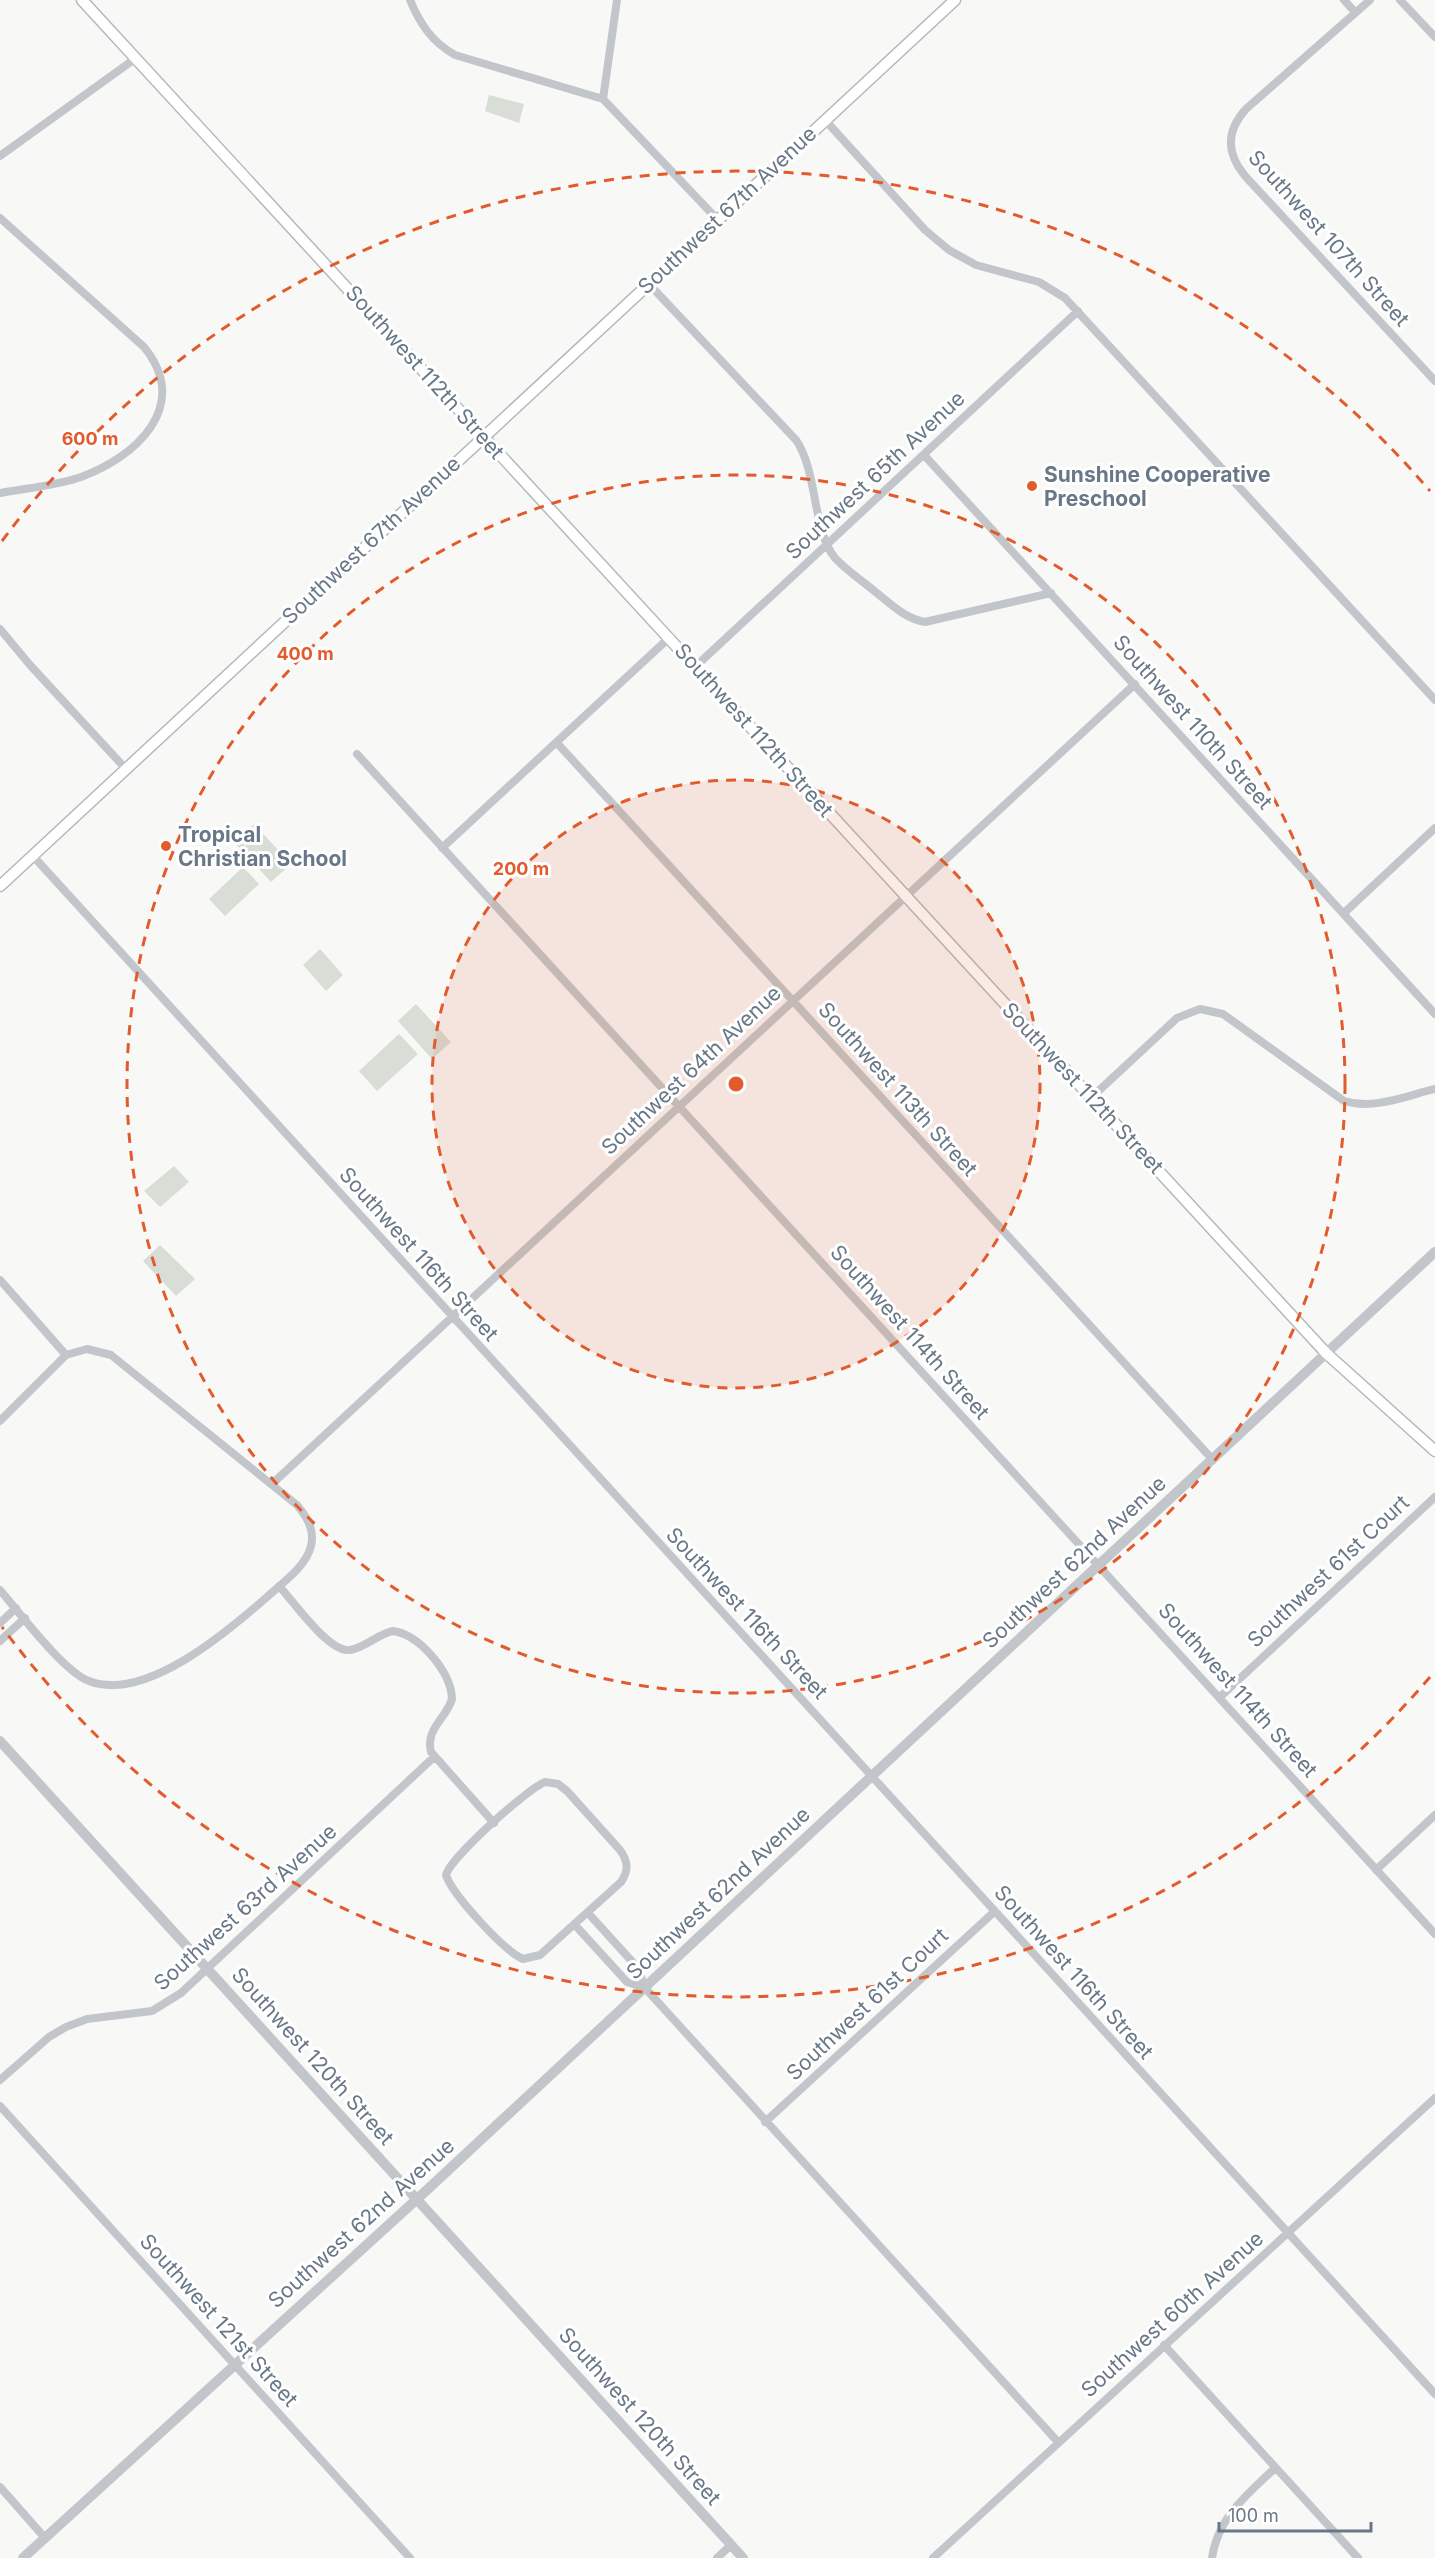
<svg xmlns="http://www.w3.org/2000/svg" width="1435" height="2558" viewBox="0 0 1435 2558" font-family="Inter,sans-serif">
<style>
.green{fill:#d8ddd5}
.lines{fill:none;stroke-linecap:round;stroke-linejoin:round}
.secondary-casing{stroke:#b4b9be;stroke-width:13}
.minor{stroke:#c2c6ca;stroke-width:8}
.tertiary{stroke:#c2c6ca;stroke-width:10}
.secondary{stroke:#fff;stroke-width:10}
.ring{fill:none;stroke:#e25b2c;stroke-width:3;stroke-dasharray:10 8}
.poi-dot{fill:#e25b2c;stroke:#fff;stroke-width:2}
.labels{text-anchor:middle;dominant-baseline:central;stroke-width:6;stroke-linejoin:round;paint-order:stroke}
.street-label{font-size:21px;fill:#687887;stroke:#fff}
.poi-label{font-size:21px;font-weight:bold;fill:#687887;stroke:#fff;text-anchor:start}
.centre{fill:#e25b2c;stroke:#fff;stroke-width:3}
.ring-label{font-size:18px;text-anchor:middle;font-weight:bold;fill:#e25b2c;stroke:#fff;stroke-width:6;stroke-linejoin:round;paint-order:stroke}
</style>
<rect width="100%" height="100%" fill="#f8f8f6"/>
<!-- green -->
<path class="green" d="M489,95L524,104L519,123L485,111Z
M254,824L291,864L271,882L234,842Z
M243,867L259,884L225,916L209,899Z
M320,949L343,975L326,991L303,965Z
M416,1004L451,1042L432,1059L398,1021Z
M399,1034L418,1054L377,1091L359,1071Z
M174,1166L189,1182L160,1207L144,1191Z
M160,1245L195,1279L176,1296L143,1261Z"/>
<g class="lines">
<defs>
<path id="secondary" d="M82,0L1326,1353L1435,1451
M0,886L955,0"/>
</defs>
<!-- secondary casing -->
<use href="#secondary" class="secondary-casing"/>
<!-- minor -->
<path class="minor" d="M410,0C420,24 432,42 455,55L603,99L717,219
M1344,0L1355,12
M1370,0L1246,109C1226,131 1226,153 1245,176L1435,381
M1400,0L1435,37
M603,99L617,0
M825,120L925,230L949,250L976,265L1039,282L1065,298L1435,700
M0,156L136,58
M0,218L144,347C192,406 136,457 81,477C55,486 27,488 0,493
M648,283L796,440C818,472 812,530 835,558C847,571 864,582 878,594C892,605 906,619 925,622L1051,593
M924,455L1435,1014
M0,629L30,665L125,768
M696,666L1078,311
M557,743L1213,1460
M357,754L1435,1934
M442,848L670,637
M33,856L1435,2394
M1344,913L1435,828
M1092,1097L1177,1018L1200,1009L1223,1014L1344,1101C1374,1110 1405,1096 1435,1089
M0,1280L66,1355
M0,1421L66,1355L87,1349L111,1355L297,1505C307,1517 315,1530 311,1546C306,1567 282,1583 267,1597C228,1631 145,1703 89,1681C64,1672 19,1612 0,1590
M273,1483L1135,684
M279,1586C294,1602 329,1653 350,1650C366,1647 378,1634 393,1631C420,1635 451,1672 452,1699C446,1719 425,1729 431,1752L494,1823
M0,1623L16,1608
M0,1641L25,1618
M1220,1697L1435,1497
M545,1782L558,1784L567,1791L620,1850C628,1861 629,1870 621,1882L540,1955L523,1959C504,1951 452,1894 446,1875C450,1858 527,1789 545,1782Z
M1376,1870L1435,1815
M588,1913L638,1968L645,1988L1058,2442
M575,1925L627,1982L645,1988
M0,2080L49,2037L66,2027L87,2019L152,2011L181,1993L434,1757
M0,2106L410,2558
M765,2122L994,1912
M1164,2345L1358,2558
M0,2487L45,2538
M717,2558L731,2545
M933,2558L1435,2098
M1212,2558C1218,2517 1247,2495 1275,2468"/>
<!-- tertiary -->
<path class="tertiary" d="M0,1741L743,2558
M23,2558L428,2189L1435,1252"/>
<!-- secondary -->
<use href="#secondary" class="secondary"/>
</g>
<!-- distance rings -->
<circle cx="736" cy="1084" r="304" fill="#e25b2c" fill-opacity=".12"/>
<g class="ring">
<circle cx="736" cy="1084" r="304"/>
<circle cx="736" cy="1084" r="609"/>
<path d="M1430 1677A913 913 0 0 1 2 1627M2 541A913 913 0 0 1 1430 491"/>
</g>
<!-- markers -->
<g class="poi-dot">
<circle cx="1032" cy="486" r="6"/>
<circle cx="166" cy="846" r="6"/>
</g>
<g class="labels">
<!-- street labels -->
<g class="street-label">
<text transform="translate(727 210) rotate(-43)">Southwest 67th Avenue</text>
<text transform="translate(1329 238) rotate(48)">Southwest 107th Street</text>
<text transform="translate(425 372) rotate(48)">Southwest 112th Street</text>
<text transform="translate(875 475) rotate(-43)">Southwest 65th Avenue</text>
<text transform="translate(371 540) rotate(-43)">Southwest 67th Avenue</text>
<text transform="translate(1193 722) rotate(48)">Southwest 110th Street</text>
<text transform="translate(754 730) rotate(48)">Southwest 112th Street</text>
<text transform="translate(691 1070) rotate(-43)">Southwest 64th Avenue</text>
<text transform="translate(1083 1088) rotate(47)">Southwest 112th Street</text>
<text transform="translate(898 1089) rotate(48)">Southwest 113th Street</text>
<text transform="translate(419 1254) rotate(48)">Southwest 116th Street</text>
<text transform="translate(910 1332) rotate(48)">Southwest 114th Street</text>
<text transform="translate(1074 1562) rotate(-43)">Southwest 62nd Avenue</text>
<text transform="translate(1328 1571) rotate(-43)">Southwest 61st Court</text>
<text transform="translate(747 1613) rotate(47)">Southwest 116th Street</text>
<text transform="translate(1238 1690) rotate(48)">Southwest 114th Street</text>
<text transform="translate(718 1893) rotate(-43)">Southwest 62nd Avenue</text>
<text transform="translate(245 1907) rotate(-42)">Southwest 63rd Avenue</text>
<text transform="translate(1074 1972) rotate(48)">Southwest 116th Street</text>
<text transform="translate(867 2004) rotate(-43)">Southwest 61st Court</text>
<text transform="translate(313 2056) rotate(48)">Southwest 120th Street</text>
<text transform="translate(361 2223) rotate(-42)">Southwest 62nd Avenue</text>
<text transform="translate(1172 2314) rotate(-42)">Southwest 60th Avenue</text>
<text transform="translate(219 2320) rotate(48)">Southwest 121st Street</text>
<text transform="translate(640 2416) rotate(48)">Southwest 120th Street</text>
</g>
<!-- poi labels -->
<g class="poi-label">
<text x="1044" y="474">Sunshine Cooperative<tspan x="1044" dy="24">Preschool</tspan></text>
<text x="178" y="834">Tropical<tspan x="178" dy="24">Christian School</tspan></text>
</g>
</g>
<circle cx="736" cy="1084" r="9" class="centre"/>
<g class="ring-label">
<text x="90" y="445">600 m</text>
<text x="305" y="660">400 m</text>
<text x="521" y="875">200 m</text>
</g>
<!-- scale -->
<path d="M1219 2522v9h152v-9" fill="none" stroke="#687887" stroke-width="3"/>
<text x="1228" y="2522" font-size="18" fill="#687887" stroke="#ffffff" stroke-width="4.5" paint-order="stroke">100 m</text>
</svg>
